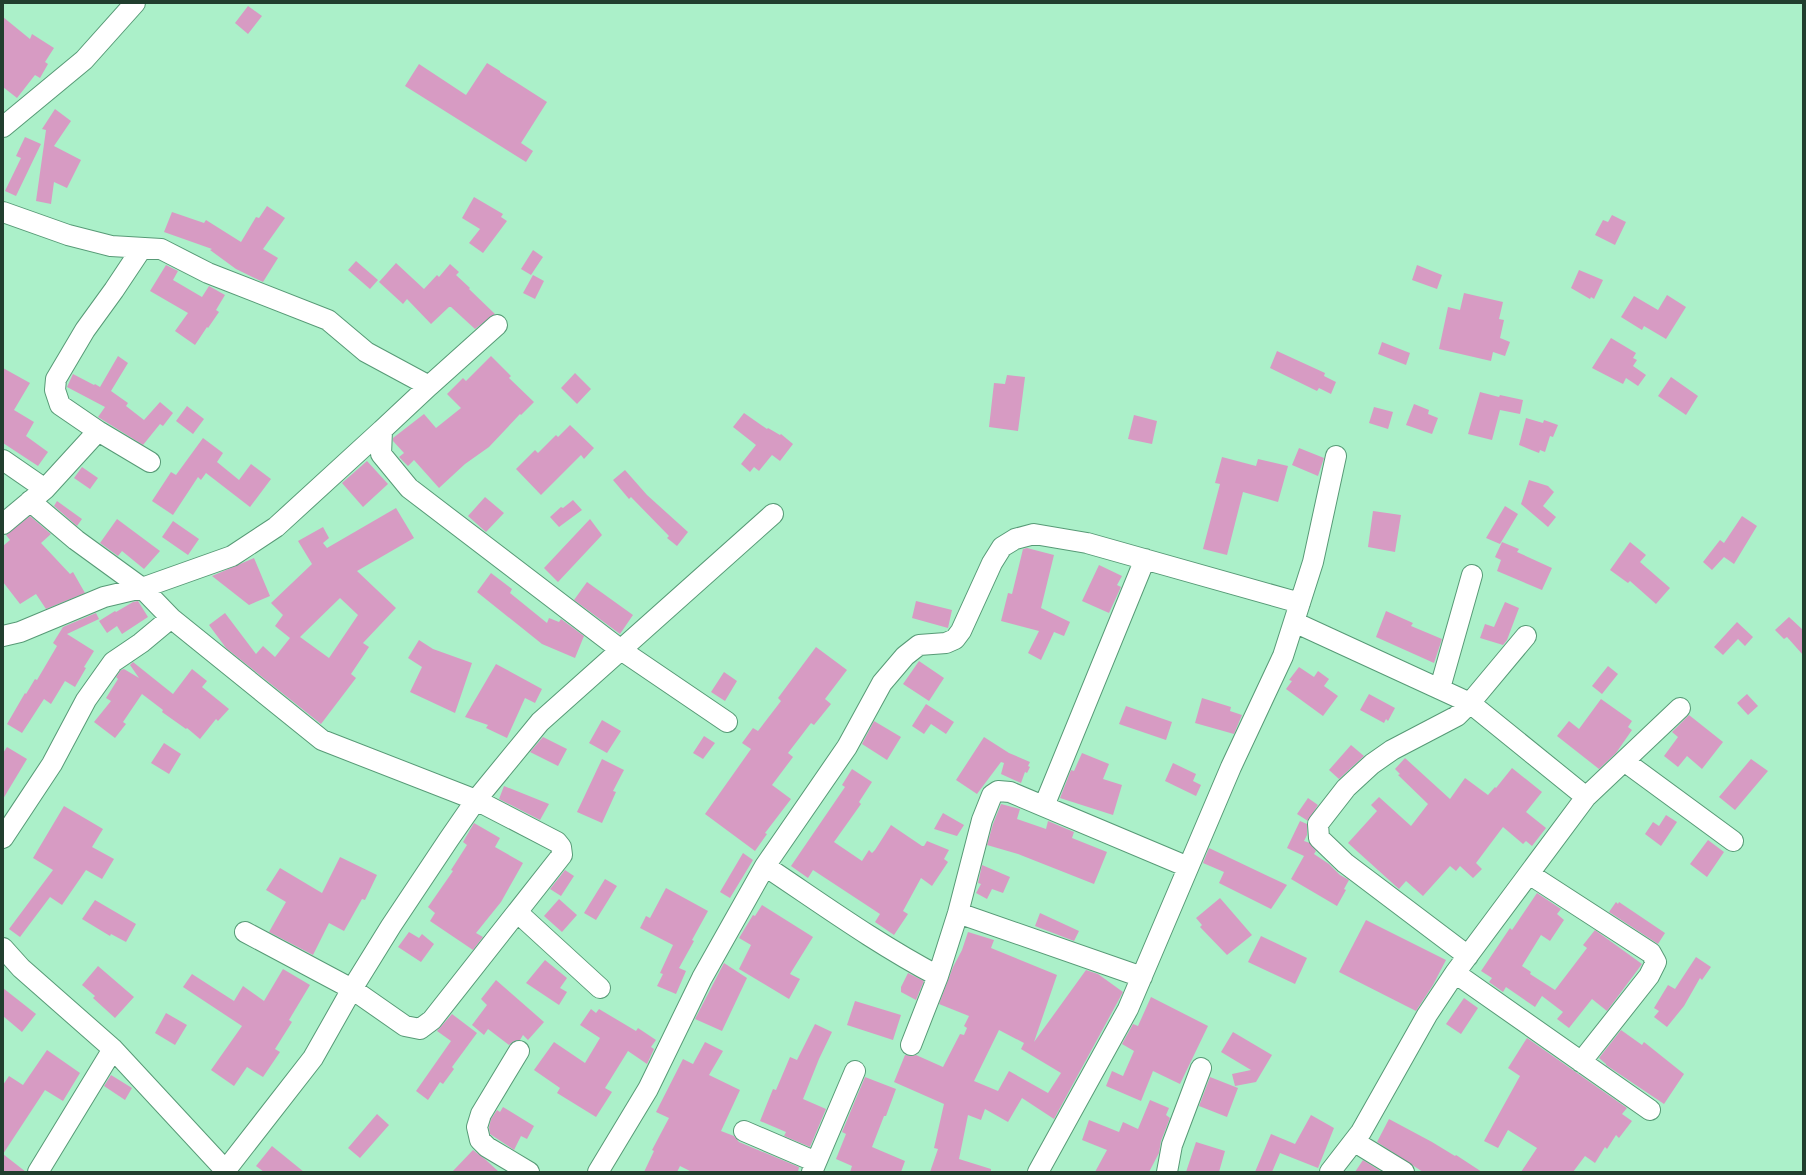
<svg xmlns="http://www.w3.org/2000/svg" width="1806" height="1175" viewBox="0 0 1806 1175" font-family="'Asap Condensed',sans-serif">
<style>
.building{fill:#d79bc3;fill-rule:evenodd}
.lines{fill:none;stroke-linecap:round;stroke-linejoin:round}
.minor-casing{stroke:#579a76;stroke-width:22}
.minor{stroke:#fff;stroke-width:20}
</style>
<rect width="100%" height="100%" fill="#abf0c9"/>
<!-- building -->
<path class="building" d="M248,6L262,16L248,34L235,23Z
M3,17L30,39L32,34L54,48L45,62L48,64L40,78L35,75L17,98L3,87Z
M487,63L500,71V72L547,102L521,143L533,151L526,162L405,86L419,64L466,95Z
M55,109L71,121L54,146L81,160L67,188L54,182L51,204L36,201L46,130L42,129Z
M25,137L41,144L16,196L5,191L21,158L16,156Z
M474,197L503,214L501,217L507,221L483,253L469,243L480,229L462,218Z
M267,206L285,218L263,249L278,258L263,282L236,269L210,250L212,249L164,232L172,212L204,223L206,220L241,242L256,217L259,218Z
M1612,215L1626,222L1615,245L1595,235L1603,220L1608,222Z
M533,250L543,257L531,275L521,269Z
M356,261L378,280L370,289L348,270Z
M396,263L424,289L437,275L439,277L450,264L459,272L456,275L470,288L469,289L495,314L475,329L451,307H449L431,324L407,299L403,304L379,282Z
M166,265L178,271L173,280L202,297L209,286L225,295L216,310L219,312L208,328L207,327L195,345L175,331L188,313L150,291Z
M1417,265L1442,275L1437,289L1412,280Z
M1579,270L1603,280L1594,299L1591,297L1590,299L1571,288Z
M533,275L544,281L535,299L523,293Z
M1464,293L1503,302L1499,319L1504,320L1500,338L1510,342L1505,356L1493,352L1491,361L1439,349L1448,307L1460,310Z
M1667,295L1686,307L1666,339L1644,326L1642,330L1621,317L1634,296L1658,310Z
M1611,338L1636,353L1633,358L1637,360L1633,366L1646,375L1638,386L1626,378L1623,384L1592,368Z
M1382,342L1410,353L1406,365L1378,354Z
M1277,351L1325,373L1324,376L1336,382L1331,394L1319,388L1317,391L1270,368Z
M118,356L128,363L111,391L128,403L126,406L144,420L160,402L173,413L163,426L160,424L143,445L98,417L105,407L67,387L73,374L94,385L95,384L100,387Z
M491,356L511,376L509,378L534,402L521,415L520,414L489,447L465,464L439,488L414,460L408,466L399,457L404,453L393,441V438L424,414L436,428L461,408L447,394L463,378L466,381Z
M3,368L30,383L14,410L34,422L26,436L48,452L38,466L3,443Z
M575,373L591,389L577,404L561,388Z
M1007,375L1025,377L1018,431L989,427L994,383L1005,384Z
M1671,377L1698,396L1686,415L1658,396Z
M1480,392L1499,397L1500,395L1523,400L1520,414L1500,410L1492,440L1468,434Z
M1414,404L1429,410L1428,414L1438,418L1432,434L1406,425Z
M187,406L204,419L193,434L176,421Z
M1374,407L1393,412L1388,429L1369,423Z
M744,413L767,429L768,428L780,435L781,434L793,444L780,461L772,455L759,471L754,467L750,472L741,464L756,445L733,427Z
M1134,415L1157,421L1152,444L1128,439Z
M1526,418L1543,423L1544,420L1558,425L1553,437L1550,436L1545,452L1540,450L1539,453L1519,445Z
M570,425L594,448L584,459L581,455L541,495L516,469L535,450L538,453L556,435L558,437Z
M203,438L223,453L217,462L239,480L251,464L271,479L250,507L206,473L201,480L198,477L173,515L152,501L171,472L176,475Z
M1299,448L1324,458L1318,476L1292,465Z
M1222,457L1256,466L1258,459L1288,466L1278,502L1243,492L1227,555L1203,549L1220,484L1215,483Z
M367,461L388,484L363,507L342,483Z
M82,467L98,478L90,489L74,478Z
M625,470L647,495L688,532L677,546L667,538L669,536L631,497L629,499L613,480Z
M1529,480L1548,486L1554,492L1543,506L1556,517L1548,527L1521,504Z
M485,497L504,513L486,532L468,516Z
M573,500L582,510L559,527L550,517L561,507L563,508Z
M57,501L82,519L77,526L54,506Z
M1505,506L1518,514L1500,544L1486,538Z
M396,508L414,538L357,571L396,608L363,643L369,647L351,674L356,678L321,724L226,648L209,625L225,613L256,654L263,646L275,657L290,638L275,626L283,615L271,603L312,564L298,541L323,527L329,538L323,543L327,548ZM340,598L358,615L329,658L300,637Z
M1373,511L1401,515L1395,552L1368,547Z
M30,516L51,534L41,543L70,574L73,572L85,593L46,609L36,594L20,604L3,582V546L10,540L6,535Z
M1742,516L1757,526L1734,564L1724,557L1712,570L1703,562L1720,540L1724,543Z
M117,519L160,551L144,569L122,551L118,556L100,543Z
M590,519L602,535L558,582L544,568Z
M173,521L199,539L188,555L162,537Z
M1502,542L1519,549L1517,552L1552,568L1542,590L1497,571L1501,560L1495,557Z
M1630,542L1646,555L1640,562L1670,588L1656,604L1630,581L1628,583L1610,570Z
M1027,548L1054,555L1041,608L1070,622L1064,636L1054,632L1041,660L1028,653L1039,631L1001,621L1008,593L1012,594L1023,549Z
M254,558L270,596L249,605L212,576Z
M1099,565L1122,576L1117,585L1121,587L1109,613L1082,601Z
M491,573L512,589L510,593L547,623L549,618L559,622L561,619L584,636L575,658L542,644L477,592Z
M587,582L633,615L620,634L574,600Z
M138,601L148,617L122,634L117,626L107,633L99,621L115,611L116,612L133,602Z
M916,601L952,610L948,628L912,618Z
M1505,602L1519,608L1507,640L1503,645L1480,638L1485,624L1494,627Z
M1386,611L1413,623L1411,626L1442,639L1434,663L1376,637Z
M96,613L99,619L67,634L94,651L84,667L86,668L75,687L65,681L51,704L44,699L22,733L7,724L25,693L26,694L35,679L37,680L57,646L53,643L63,627Z
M1789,617L1803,630V655L1787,637L1784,639L1775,630Z
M1737,622L1753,637L1745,646L1738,639L1723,655L1714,647Z
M419,640L433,649L472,663L455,713L410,692L422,667L408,658Z
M816,647L847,670L825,699L831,704L814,725L811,723L788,753L793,757L772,785L791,799L765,833L767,834L755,851L705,814L751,749L742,743L753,728L758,731L781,701L778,698Z
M919,661L944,678L929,701L903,684Z
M133,662L173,694L192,669L207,681L202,687L229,709L218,721L216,719L200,739L187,728L186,729L162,712L163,710L142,694L123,722L126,724L115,738L94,722L111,701L106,698L118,679L116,677L121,670L124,669L139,678L130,665Z
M496,664L542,689L535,703L525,698L507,738L486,728L488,725L465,717Z
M1608,666L1618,674L1602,694L1592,686Z
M1299,667L1314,677L1318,671L1329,679L1324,686L1338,696L1323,716L1286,689L1292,681L1289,680Z
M724,672L737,681L725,701L711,692Z
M1369,694L1395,708L1388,721L1386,719L1384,723L1360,710Z
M1747,694L1758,706L1748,715L1737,703Z
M1202,698L1231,707L1230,711L1242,715L1234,734L1195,723Z
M1601,699L1632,721L1628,727L1632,730L1616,753L1599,769L1557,736L1569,721L1579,729Z
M926,704L954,722L946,734L931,724L924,734L912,726Z
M1126,706L1172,722L1166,740L1119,724Z
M1689,715L1723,742L1702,769L1687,756L1678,767L1664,756L1678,737L1672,732Z
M602,720L621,731L607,753L589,743Z
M874,721L901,737L887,760L862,744Z
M704,736L715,743L703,759L693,753Z
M543,737L567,749L558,766L530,752Z
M984,737L1009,753L1030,762L1028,766L1030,767L1027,773L1025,772L1021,783L1001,774L1004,763L1001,762L977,794L956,780Z
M164,743L181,754L169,774L151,763Z
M1351,745L1364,756L1339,779L1329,770Z
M7,747L27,759L3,799V753Z
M1082,753L1109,764L1103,779L1122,785L1113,815L1060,798L1071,770L1074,771Z
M1405,758L1450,799L1465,778L1488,795L1495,787L1496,788L1512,768L1542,792L1526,812L1546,828L1532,846L1526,841L1523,844L1503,827L1476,863L1482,869L1473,878L1460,866L1456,871L1450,866L1423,896L1406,881L1399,889L1348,843L1377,811L1371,805L1379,797L1411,826L1428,804L1398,775L1400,774L1395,769Z
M602,759L624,770L613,791L616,792L602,823L577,812Z
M1751,759L1768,771L1735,810L1719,797Z
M1173,763L1196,774L1193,781L1201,785L1196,796L1165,781Z
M852,769L872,782L859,802L861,804L834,842L862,861L869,850L872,853L875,850L891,825L922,846H924L927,841L949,850L944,859L948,862L932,886L921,878L903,911L908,914L894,935L875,922L880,914L813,870L808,878L791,866L845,787L842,785Z
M504,786L549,804L540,820L499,799Z
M1308,798L1318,805L1308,821L1297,814Z
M1001,804L1020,809L1017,819L1046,829L1048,821L1074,832L1072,838L1107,852L1094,884L1018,854L987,845L993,824Z
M64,806L103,829L92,847L114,859L102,879L86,870L62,905L50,897L20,937L9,929L53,870L33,858Z
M943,813L964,825L957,836L934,829Z
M1666,815L1677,822L1661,846L1645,834L1653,822L1659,826Z
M1300,821L1307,824V835L1304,841L1310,843L1316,851L1314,854L1329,864L1340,875L1349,880L1344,889L1346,890L1337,906L1291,879L1304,856L1287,848Z
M474,823L500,838L495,847L523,863L501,902L476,933L483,937L473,950L430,921L435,913L428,907L453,871L451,870L467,845L463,842Z
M1708,840L1724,852L1707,877L1690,864Z
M1209,848L1287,885L1271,909L1219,883L1224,872L1203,863Z
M743,853L753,860L730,898L720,892Z
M340,857L377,875L365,900L362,899L344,931L329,923L313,955L269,932L286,902L266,890L280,868L322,893Z
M982,865L1010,877L1003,893L992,889L987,899L976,893L981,884L978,883Z
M565,870L574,876L561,896L550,889Z
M605,879L617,886L596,920L584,913Z
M666,888L708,911L692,940L694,941L679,968L686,971L676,994L657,986L663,974L660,973L673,945L640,928L646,916L650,918Z
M1537,893L1561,909L1557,914L1564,920L1550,941L1541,935L1522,966L1531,972L1530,974L1555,990L1587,948L1583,945L1595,930L1642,964L1607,1011L1592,999L1569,1028L1557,1019L1563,1012L1542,996L1535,1007L1506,987L1503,992L1489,982L1492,978L1481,971L1510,928L1512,930Z
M1220,898L1252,935L1227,955L1200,927L1202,925L1196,918Z
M559,899L577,915L562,932L544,916Z
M95,900L136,924L126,942L111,934L110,936L82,919Z
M1616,902L1618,904L1619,902L1665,933L1658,944L1609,912Z
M762,905L813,937L790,974L800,979L789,999L739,969L751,945L739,938L753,915L755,916Z
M1040,913L1079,931L1074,941L1035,926Z
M1366,920L1446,960L1433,985L1416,1011L1339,972Z
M409,932L419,938L422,934L434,944L421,962L398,947Z
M968,932L994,940L991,948L1057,975L1034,1042L1086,970L1098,974L1123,992L1054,1119L1022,1098L1008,1122L985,1109L981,1120L968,1115L959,1159L991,1169V1172H930L938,1149L934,1148L944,1104L894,1082L905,1055L912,1056L916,1055L943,1067L960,1034L964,1035L967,1028L964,1026L969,1016L939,1004L953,967L962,950ZM999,1030L1024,1043L1021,1049L1061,1073L1048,1093L1009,1071L998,1091L974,1081Z
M1261,936L1307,958L1295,984L1248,962Z
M1696,957L1711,967L1702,980L1700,978L1684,1006L1667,1027L1654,1017L1659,1011L1654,1008L1668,985L1675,989Z
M545,960L567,978L560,988L567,992L559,1005L526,983Z
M724,963L747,978L722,1031L695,1019Z
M98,966L134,997L115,1018L93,998L95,996L82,985Z
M283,969L310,985L289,1020L292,1022L275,1049L280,1052L263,1077L247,1067L234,1086L211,1070L242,1026L183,987L192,974L234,1001L243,986L264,1001Z
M908,973L924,981L916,1000L901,992V987Z
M496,980L544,1022L528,1040L523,1035L520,1040L514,1041L509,1045L488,1029L484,1035L472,1025L487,1005L481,999Z
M3,988L36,1014L22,1032L3,1016Z
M1151,997L1208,1026L1180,1084L1153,1071L1141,1101L1106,1086L1112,1071L1123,1076L1134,1051L1122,1044L1133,1024L1138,1026Z
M1464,998L1478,1008L1461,1034L1446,1024Z
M855,1001L901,1015L893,1040L847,1025Z
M591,1009L596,1013L599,1009L636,1031L638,1028L656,1040L651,1047L654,1049L647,1064L628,1051L605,1088L612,1092L596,1117L557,1093L560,1088L534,1070L554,1042L585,1063L600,1038L580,1025Z
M166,1013L187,1025L175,1045L155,1033Z
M452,1014L477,1033L452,1067L454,1069L443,1084L440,1082L428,1100L416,1091L451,1041L437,1031Z
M815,1024L832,1032L819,1059L803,1099L826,1109L810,1147L784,1136L786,1132L760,1121L773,1089L776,1090L790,1057L797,1060Z
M1621,1030L1642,1045L1644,1042L1684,1074L1664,1104L1606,1065V1064L1599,1058Z
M1233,1032L1272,1055L1256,1082L1235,1086L1232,1074L1251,1070L1221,1052Z
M1527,1038L1627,1108L1622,1114L1632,1121L1619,1138L1616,1135L1607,1149L1605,1147L1595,1163L1585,1156L1573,1172H1521L1537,1148L1508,1130L1498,1148L1484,1141L1520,1076L1508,1068Z
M705,1042L723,1051L709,1075L740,1090L721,1131L734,1136L739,1142L799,1167L798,1172H692L680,1166L677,1172H644L654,1151L652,1150L669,1118L656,1112L683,1059L693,1064Z
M47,1050L80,1073L63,1101L45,1090L3,1154L26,1172H3V1085L9,1076L23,1085Z
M111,1075L132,1088L125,1100L104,1086Z
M865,1077L896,1089L886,1116H884L872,1147L905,1161L901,1172H850L852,1166L836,1159L846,1134L842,1132Z
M1210,1077L1238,1088L1227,1117L1199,1106Z
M1150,1100L1169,1108L1166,1115L1170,1118L1161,1141L1159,1153L1149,1172H1095L1107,1150L1082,1140L1089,1120L1119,1132L1123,1122L1138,1129Z
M503,1107L534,1126L527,1139L521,1136L514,1150L490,1134L489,1127L491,1119L497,1110L500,1112Z
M377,1114L389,1125L360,1158L348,1148Z
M1311,1115L1334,1128L1318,1168L1280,1153L1272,1172H1255L1271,1134L1295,1144Z
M1389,1119L1432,1142L1455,1156L1456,1155L1482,1172H1423L1377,1142Z
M1196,1142L1225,1151L1219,1172H1186Z
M272,1146L304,1172H264L256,1166Z
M473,1150L486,1160L499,1172H452Z
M1363,1160L1382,1172H1355Z"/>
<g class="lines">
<defs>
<path id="minor" d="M3,127L84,60L135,3
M3,212L68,235L111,246L161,249L208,273L328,320L366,352L429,386L382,430L381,454L409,488L621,650L727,722
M429,386L497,325
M98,431L60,405L55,390L56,379L85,330L114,290L142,248
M3,460L45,489
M30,501L76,540L142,588L171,618L322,740L476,800L557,842L561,847L562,855L432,1020L420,1029L405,1026L352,989L245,932
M3,524L45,489L98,431L150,462
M1294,622L1470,703L1586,797
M3,636L20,632L104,597L142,588L232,556L276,527L382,430
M1440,688L1472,575
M1624,761L1733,841
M1044,806L1145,559
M3,838L52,764L86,700L113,662L141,643L171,618
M765,866C822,904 877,944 938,976
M1529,874L1651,953L1656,962L1649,976L1581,1062
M517,912L600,988
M958,913L1142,977
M3,948L21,968L113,1049L227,1172
M1468,956L1345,863L1319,838L1318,824L1346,788L1372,764L1392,750L1457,716L1470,703L1526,636
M1455,973L1650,1110
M911,1045L938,976L958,913L982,820L992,795L998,791L1010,792L1188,867
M519,1051L481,1114L477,1127L480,1140L487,1147L529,1172
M744,1131L816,1162
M1355,1142L1404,1172
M225,1171L313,1058L352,989L391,926L449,839L476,800L540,722L773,514
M38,1172L113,1049
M598,1172L648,1089L702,978L765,866L847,747L882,683L905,656L919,645L946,643L955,639L961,631L992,563L1002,547L1015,539L1034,534L1087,543L1300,603
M812,1172L855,1071
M1038,1172L1128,1009L1231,767L1283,656L1313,562L1336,456
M1167,1172L1172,1145L1201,1068
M1330,1172L1361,1132L1427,1015L1455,973L1586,797L1680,708"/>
</defs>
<!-- minor casing -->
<use href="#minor" class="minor-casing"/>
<!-- minor -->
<use href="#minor" class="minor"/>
</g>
<!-- border -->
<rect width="1806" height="1175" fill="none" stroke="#213e2e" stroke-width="8"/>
</svg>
